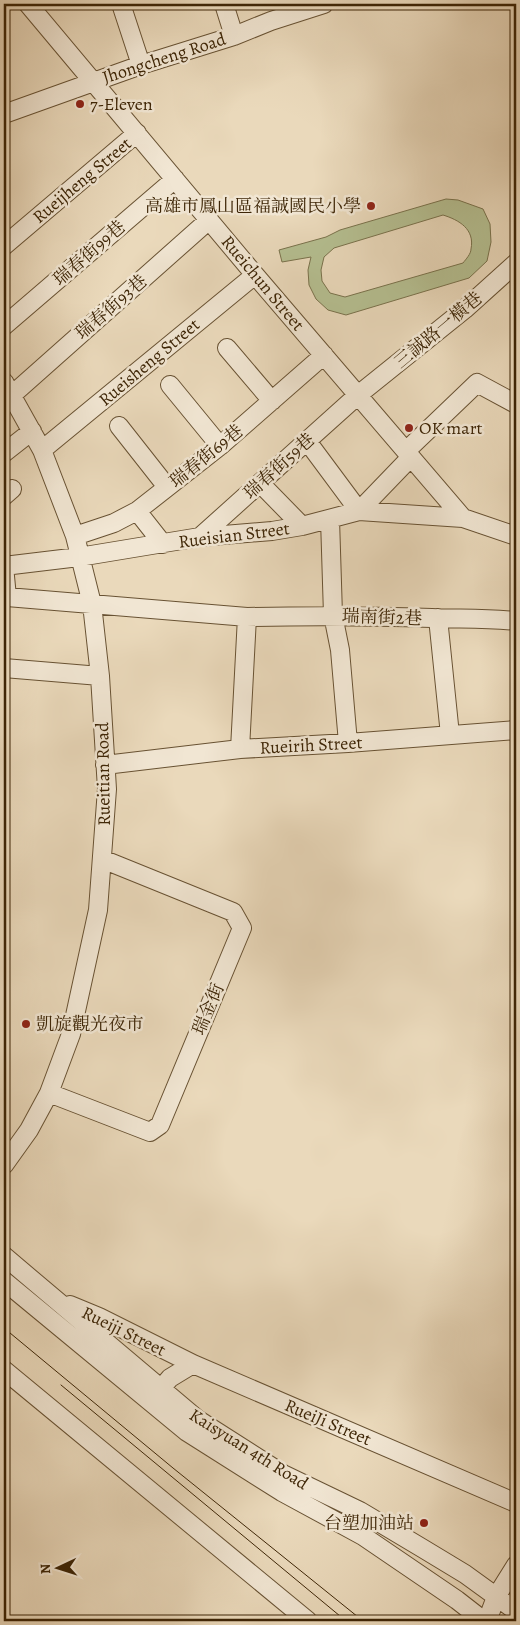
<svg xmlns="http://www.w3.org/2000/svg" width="520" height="1625" viewBox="0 0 520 1625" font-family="Alegreya,'Noto Serif TC',serif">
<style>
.green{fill:#b5bf91;stroke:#79724c;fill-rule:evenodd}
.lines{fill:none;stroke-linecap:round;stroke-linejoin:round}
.minor-casing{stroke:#685233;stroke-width:20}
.minor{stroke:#f1e6d3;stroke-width:18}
.tram{stroke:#3d2506;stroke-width:1}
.poi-dot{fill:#8f2418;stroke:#f1e6d3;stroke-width:2}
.labels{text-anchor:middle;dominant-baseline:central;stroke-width:5;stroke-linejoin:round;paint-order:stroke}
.street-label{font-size:18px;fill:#3d2506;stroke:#f1e6d3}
.poi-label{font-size:18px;fill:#3d2506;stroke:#f1e6d3;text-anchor:start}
</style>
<rect width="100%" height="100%" fill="#ead9bb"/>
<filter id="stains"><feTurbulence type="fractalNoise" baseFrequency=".004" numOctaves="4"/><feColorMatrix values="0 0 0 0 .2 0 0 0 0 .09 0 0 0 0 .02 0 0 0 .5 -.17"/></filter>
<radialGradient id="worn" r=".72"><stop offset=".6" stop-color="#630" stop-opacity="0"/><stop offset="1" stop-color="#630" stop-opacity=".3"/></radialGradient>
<!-- green -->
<path class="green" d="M446,199L458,200L483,209L490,224L491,242L487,261L469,278L346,315L328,310L316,299L309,285L308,270L311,257L282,262L279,250L326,237L340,230ZM443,215C459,220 475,229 471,249C471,254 466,259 463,263L345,297L330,293L322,281L321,270L324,257L334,248Z"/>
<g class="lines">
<defs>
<path id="minor" d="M28,4L255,275L463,518L516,536
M121,4L141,65
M224,4L234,36
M4,114L141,65L234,36L271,21L324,4
M4,246L137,133
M4,326L175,179
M227,348L272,401
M4,382L42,450L75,536L92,604L100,676L107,789L98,910L71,1034L49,1093L29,1130L4,1165
M170,385L220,446
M12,395L209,220
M119,426L167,487
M307,441L359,511L411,457
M42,450L255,275
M406,451L477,383L516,404
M4,453L32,431
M260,483L302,526
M4,496L12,489
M137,511L163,544
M330,519L333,615L340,650L348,743
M75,536L114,523L137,511L220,446L324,355
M200,537L358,395L465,309L516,263
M4,566L79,557L200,537L272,531L302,526L359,511L463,518
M4,566L7,597L247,617L240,749
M247,617C309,616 370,616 432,618C460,619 488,618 516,621
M438,618L450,735
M4,668L100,676
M105,765L240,749L348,743L516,730
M49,1093L150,1132L160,1125L242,928L233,912L102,859
M4,1256L197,1419L283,1474L360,1511L422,1548L465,1574L516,1611
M4,1281L187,1432L282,1492L363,1536L457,1600L484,1621
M70,1305L99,1317L193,1364
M4,1370L308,1621
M153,1398L170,1378L193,1364L516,1503
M487,1621L496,1597L516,1565"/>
</defs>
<!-- minor casing -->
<use href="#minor" class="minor-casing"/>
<!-- minor -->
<use href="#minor" class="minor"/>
<!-- tram -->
<path class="tram" d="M4,1328L173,1468L363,1621
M61,1385L346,1621"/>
</g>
<!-- markers -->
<g class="poi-dot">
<circle cx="80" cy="104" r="5"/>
<circle cx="371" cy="206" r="5"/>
<circle cx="409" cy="428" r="5"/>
<circle cx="26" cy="1024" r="5"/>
<circle cx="424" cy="1523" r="5"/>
</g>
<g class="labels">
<!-- street labels -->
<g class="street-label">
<text transform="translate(164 58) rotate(-18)">Jhongcheng Road</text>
<text transform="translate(82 180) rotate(-40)">Rueijheng Street</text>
<text transform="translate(89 253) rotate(-41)">瑞春街99巷</text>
<text transform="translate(263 283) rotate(50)">Rueichun Street</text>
<text transform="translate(111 307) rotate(-41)">瑞春街93巷</text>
<text transform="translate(438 330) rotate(-40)">三誠路一橫巷</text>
<text transform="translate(149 362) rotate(-40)">Rueisheng Street</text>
<text transform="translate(206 456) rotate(-39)">瑞春街69巷</text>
<text transform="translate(279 466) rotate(-42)">瑞春街59巷</text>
<text transform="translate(234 535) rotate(-7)">Rueisian Street</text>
<text transform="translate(382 617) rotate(2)">瑞南街2巷</text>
<text transform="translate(311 745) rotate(-3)">Rueirih Street</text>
<text transform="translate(103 774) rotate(-91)">Rueitian Road</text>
<text transform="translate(208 1009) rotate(-67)">瑞金街</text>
<text transform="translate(124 1331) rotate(26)">Rueiji Street</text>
<text transform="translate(328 1422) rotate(23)">RueiJi Street</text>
<text transform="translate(249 1449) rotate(32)">Kaisyuan 4th Road</text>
</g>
<!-- poi labels -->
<g class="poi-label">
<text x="90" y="104">7-Eleven</text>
<text x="361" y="206" text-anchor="end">高雄市鳳山區福誠國民小學</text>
<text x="419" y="428">OK mart</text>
<text x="36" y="1024">凱旋觀光夜市</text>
<text x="414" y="1523" text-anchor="end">台塑加油站</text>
</g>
</g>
<!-- margin -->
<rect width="520" height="1625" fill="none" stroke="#ead9bb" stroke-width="20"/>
<rect x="5" y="5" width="510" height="1615" fill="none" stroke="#3d2506" stroke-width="2.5"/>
<rect x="10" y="10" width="500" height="1605" fill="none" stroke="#3d2506"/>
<!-- north arrow -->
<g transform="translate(58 1568) rotate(266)" stroke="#f1e6d3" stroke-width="4" paint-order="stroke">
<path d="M0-4L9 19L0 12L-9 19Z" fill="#3d2506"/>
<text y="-8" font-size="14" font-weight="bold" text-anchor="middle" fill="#3d2506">N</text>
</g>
<rect width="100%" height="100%" filter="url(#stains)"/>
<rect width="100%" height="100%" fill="url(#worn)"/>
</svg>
